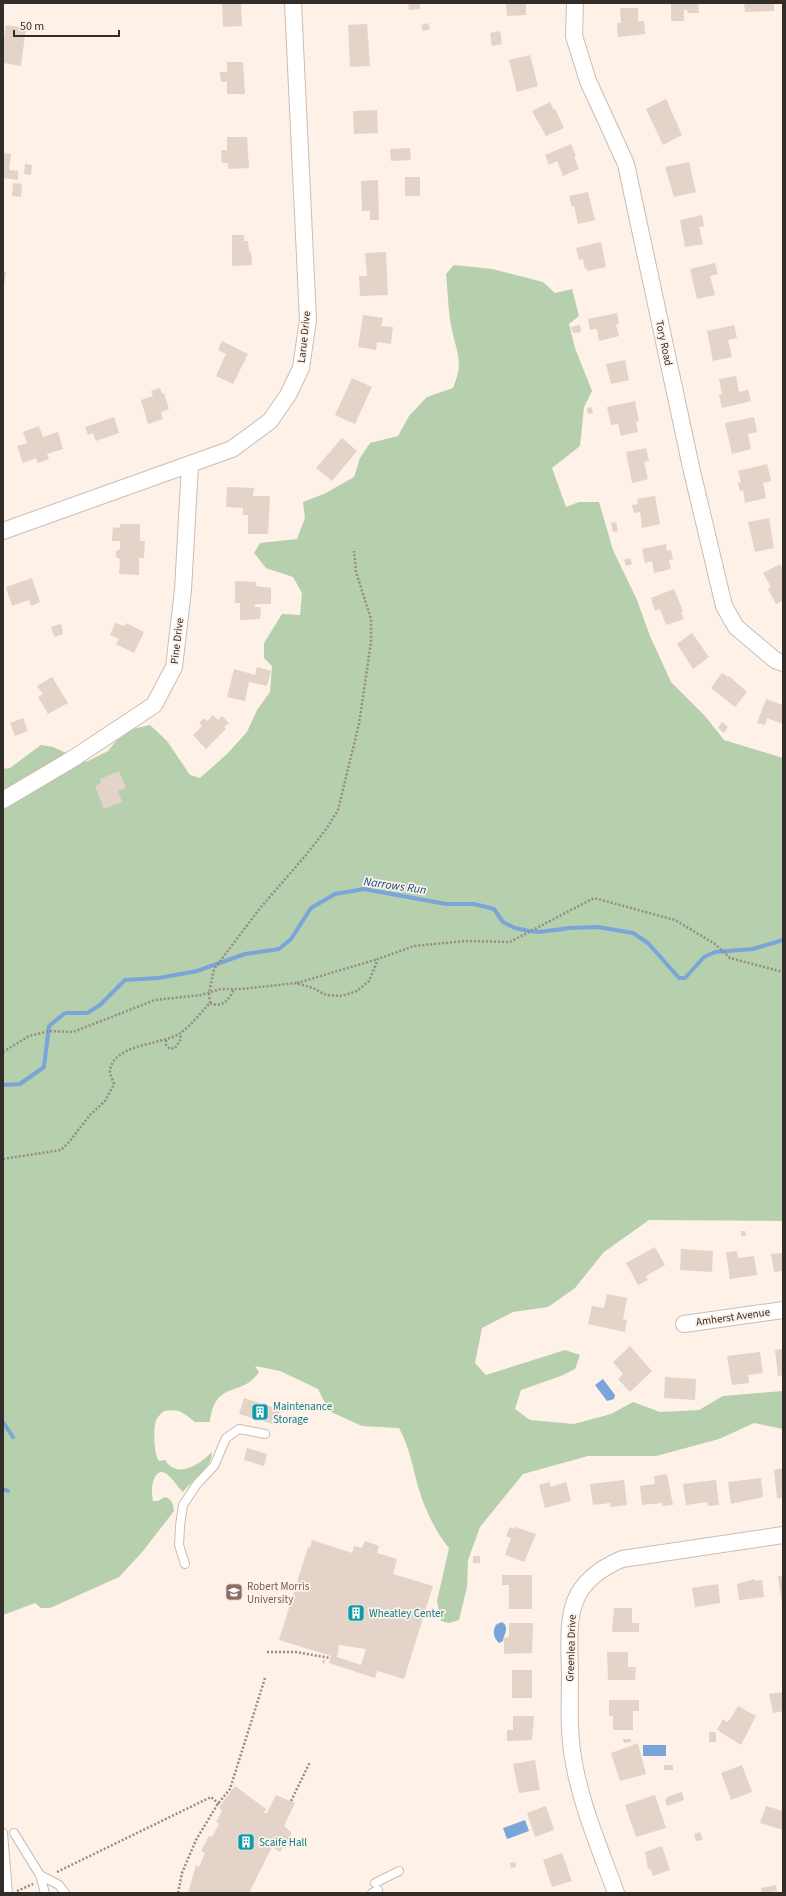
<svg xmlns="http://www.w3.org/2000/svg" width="786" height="1896" viewBox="0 0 786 1896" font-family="'Source Sans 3',sans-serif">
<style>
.green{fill:#b6cfac}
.water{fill:#7aa5d8}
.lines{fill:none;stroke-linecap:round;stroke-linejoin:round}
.stream{stroke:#7aa5d8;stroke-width:4}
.building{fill:#e3d3c8;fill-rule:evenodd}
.lane-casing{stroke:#ccbcb2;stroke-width:10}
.street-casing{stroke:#ccbcb2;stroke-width:18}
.path{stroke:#958c85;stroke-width:2.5;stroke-dasharray:2 2;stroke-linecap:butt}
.lane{stroke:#fff;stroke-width:8}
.street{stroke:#fff;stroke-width:16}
.labels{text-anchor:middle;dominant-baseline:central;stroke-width:3.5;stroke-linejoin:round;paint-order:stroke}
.street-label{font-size:11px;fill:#332d29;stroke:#fef1e8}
.culture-label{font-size:11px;fill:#0d838f;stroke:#fef1e8;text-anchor:start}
.education-label{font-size:11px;fill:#785e54;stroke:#fef1e8;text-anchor:start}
.water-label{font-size:12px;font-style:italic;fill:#0c4a87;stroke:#fef1e8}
</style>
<rect width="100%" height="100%" fill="#fef1e8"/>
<!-- green -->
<path class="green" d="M454,265L492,269L543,282L555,293L572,289L579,316L569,324L575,348L592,391L584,407L580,446L552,468L566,507L579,502H599L613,550L637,600L650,636L671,682L705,716L724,740L783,758V1221L649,1220L604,1252L575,1288L548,1307L513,1312L482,1328L475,1363L486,1375L565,1350L580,1355L575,1369L561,1376L521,1390L515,1409L530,1420L574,1424L611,1414L633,1402L660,1412L699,1410L723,1396L783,1391V1429L754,1423L719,1439L656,1456H588L523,1474L480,1527L468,1560L467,1587L459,1620L449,1623L441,1621L437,1601L449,1548C437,1534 427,1513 421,1496C413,1473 411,1449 399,1428L362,1426L329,1411L318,1389L280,1371L255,1366L259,1372C242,1398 215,1379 210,1422H195C184,1413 179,1408 164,1411C162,1413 157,1417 156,1421C153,1428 154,1456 159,1461L165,1460C178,1480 200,1464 212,1452C212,1469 192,1480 183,1492C177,1488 163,1459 154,1479C151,1486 152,1495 153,1501H158L165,1497C173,1500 173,1504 174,1511L143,1551L119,1577L50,1608H41L35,1603L3,1615V769L10,768L41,745L53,747L86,762L108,751L124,731L150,725L167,741L190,775L200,778L227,754L247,732L257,710L270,692L272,666L264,658V643L282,614L300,615L302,593L293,577L266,568L254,553L260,543L297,539L305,518L303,502L324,494L354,477L360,458L370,443L398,436L409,416L427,397L453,388C464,362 457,354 452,330C448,312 448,292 446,274Z"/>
<!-- water -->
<path class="water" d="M603,1379L615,1395L614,1399L607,1401L595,1385Z
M502,1622C510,1627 504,1634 503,1641L499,1643C493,1638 492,1629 497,1624Z
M643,1745H666V1756H643Z
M525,1820L529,1831L507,1839L503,1828Z"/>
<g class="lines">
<!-- stream -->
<path class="stream" d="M3,1085L20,1084L44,1067L49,1026L65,1013H87L100,1005L125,980L159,978L197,971L245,954L279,949L291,939L311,908L335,894L364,889L446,904H474L494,909L503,922L515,928L529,931L539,932L570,928L598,927L633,933L648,943L679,978H685L704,957L715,952L753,949L783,940
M3,1422L13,1437
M3,1489L8,1491"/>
</g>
<!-- building -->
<path class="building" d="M222,3H241L242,26L223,27Z
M408,3H420V9L409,10Z
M506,3H526V15L507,16Z
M671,3H698L699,13H688L687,10H684V21H671Z
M744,3H774V11L745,12Z
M620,8H638V21H644L645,34L618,37L617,23H621Z
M428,23L430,29L423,31L421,25Z
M367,24L370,66L350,67L348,25Z
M6,25L26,28L21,66L3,63V44Z
M500,31L502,44L492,46L490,33Z
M530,55L538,86L517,92L509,60Z
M227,62H243L245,94H227V82H221L220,72H227Z
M666,99L682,135L663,145L646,109Z
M550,102L553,109H555L564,128L546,136L532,111Z
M377,110L378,133L354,134L353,111Z
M227,137H247L249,168L228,169V163H222L221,150H227Z
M571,144L576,156L574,157L579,169L563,176L557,161L549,165L545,155Z
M410,148L411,160L391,161L390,149Z
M3,153L11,154L9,170L18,171V180L3,178Z
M689,162L696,192L674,197L665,167Z
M25,164L32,165L31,175L24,174Z
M405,177H420V196H405Z
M378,180L379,220H370V211H362L361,181Z
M13,183L22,184L21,197L12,196Z
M588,192L595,220L578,224L574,206L572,207L569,196Z
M702,215L704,226L699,227L703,244L685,247L680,220Z
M232,235H244V241H248L249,252L251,251L252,265L232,266Z
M601,242L606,267L587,271V268L585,269L583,259L579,260L576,248Z
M386,252L388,295L360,296L359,276H367L365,253Z
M715,263L718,274L710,276L715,295L697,299L690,269Z
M3,272H6L4,286H3Z
M617,313L619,324L616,325L619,336L599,341L597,329L590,330L588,319Z
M363,315L383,318L381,326L393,327L391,344L377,342L376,350L358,347Z
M580,325L581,332L573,333L571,327Z
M734,325L737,338L728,340L732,357L713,361L707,331Z
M222,341L248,354L233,384L216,376L226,354L218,350Z
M625,360L629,380L611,384L606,364Z
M736,376L739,392L748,390L751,401L722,408L719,395L722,394L719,379Z
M352,378L372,387L355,424L335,415Z
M160,388L162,393H164L169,409L161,412L163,419L148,424L141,400L153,396L151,391Z
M635,401L639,421L636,422L638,432L621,436L618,424L611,425L607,407Z
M592,407L593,413L588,414L587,408Z
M114,417L119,433L96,441L93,433L88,435L85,427Z
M754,417L757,432L748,434L751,449L732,454L725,423Z
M39,426L43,437L58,432L63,449L47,454L49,459L38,463L36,458L23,463L17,446L27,443L23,432Z
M342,438L357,451L332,481L316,468Z
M646,448L649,461L644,462L648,479L632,483L626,452Z
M767,464L771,481L763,483L766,498L745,503L743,490L740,491L738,483L741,482L738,471Z
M227,487L254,488L253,496H270L268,534H248V515H243V508L226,507Z
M655,496L660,524L642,528L640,512L634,513L632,505L638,504L637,499Z
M769,518L774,548L755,552L748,522Z
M616,522L618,531L613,532L611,523Z
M120,524H140V541H145L144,558H139V575L119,574L120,559L116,557V551L120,549V541H112L113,527L120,528Z
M666,544L667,551L671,550L673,559L669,560L671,569L654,573L652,561L645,563L642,549Z
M630,558L632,564L626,566L624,560Z
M780,564L783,569V601L776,604L768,589L771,587L763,573Z
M32,578L40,602L31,606L29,600L12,606L6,587Z
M235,581L256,582V586L271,588V604H255V607H260L261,609L260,619L240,620V603H235Z
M674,589L683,611L681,612L684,619L666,625L660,609L655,611L651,598Z
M115,623L125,626L126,623L144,632L134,653L116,644L119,639L110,635Z
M61,624L63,634L54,637L51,627Z
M692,633L709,657L693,669L677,644Z
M257,667L271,671L267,686L249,682L245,701L227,697L234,669L255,675Z
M722,673L728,677L729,676L747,692L735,707L711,688Z
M52,677L68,703L48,714L38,697L43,694L37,686Z
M766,699L783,705V724L767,718L765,725L757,723Z
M213,715L218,720L222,716L229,723L224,727L226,729L206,749L193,735L202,726L199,723L204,718L207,721Z
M23,718L28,731L15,736L10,723Z
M722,722L728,727L724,733L718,728Z
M119,771L126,788L118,791L122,802L104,809L95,786L101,783L100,779Z
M741,1231H745L746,1236H741Z
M655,1247L665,1265L646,1276L648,1280L638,1285L626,1263Z
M681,1249L713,1251L712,1272L680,1270Z
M737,1251L738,1258L754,1256L757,1275L730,1279L726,1252Z
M783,1253V1271L774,1272L771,1254Z
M607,1294L627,1298L623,1319L627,1320L625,1332L588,1324L592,1306L604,1308Z
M630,1346L652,1371L630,1392L618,1379L623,1374L613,1362Z
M783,1349V1375L778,1376L775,1350Z
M760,1352L763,1373L748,1375L749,1383L732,1385L727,1356Z
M665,1377L696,1379L695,1400L664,1398Z
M244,1398L281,1410L276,1425L239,1414Z
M247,1448L267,1454L264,1466L244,1460Z
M783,1468V1498H777L774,1470Z
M667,1474L673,1505L662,1506V1503L642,1505L640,1486L655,1484L654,1476Z
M761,1478L763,1497L731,1504L728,1482Z
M624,1480L627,1505L611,1507L610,1503L593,1505L590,1484Z
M716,1480L719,1505L708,1506L707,1502L686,1505L683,1484Z
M549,1482L551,1487L566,1482L571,1501L545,1508L539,1485Z
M510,1527L514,1529L515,1527L536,1534L524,1562L505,1555L511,1538L506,1536Z
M312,1540L352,1553L354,1546L362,1548L365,1541L379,1546L377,1553L397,1559L393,1574L433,1586L404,1679L377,1671L375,1678L329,1663L331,1656L279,1640L308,1547L310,1548ZM339,1645L366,1649L361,1665L337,1657Z
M473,1556H480V1563H473Z
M502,1575H532V1609H509V1585H502Z
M778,1576H783V1604H782Z
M755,1579V1581L762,1580L764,1597L739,1600L737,1584Z
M718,1584L720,1603L695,1607L692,1588Z
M614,1608H632V1623H639V1632H612Z
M509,1623H533L532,1653L504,1654V1638L509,1637Z
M607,1652H628V1667H636L635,1680H608Z
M323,1659L326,1660L324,1664L322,1663Z
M512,1670H532V1698H512Z
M783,1692V1711L773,1713L769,1694Z
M609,1700H639V1711H633V1730H613V1716H609Z
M738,1706L756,1716L741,1745L717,1730L723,1719L727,1722L731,1718Z
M513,1716H534L532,1740L507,1741V1730H513Z
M709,1732H716V1742H709Z
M623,1739H631V1742L624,1743Z
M638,1743L646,1774L620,1781L611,1753Z
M535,1760L540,1790L519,1793L513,1764Z
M664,1765H673V1770H664Z
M742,1765L752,1792L731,1800L721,1773Z
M235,1786L266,1809L264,1813H267L276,1795L295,1803L284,1826L292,1833L280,1852L272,1847L249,1893H188L196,1865L199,1867L205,1853L201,1851L209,1836L212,1837L219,1824L216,1822L222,1811L219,1807Z
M682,1792L684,1800L667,1806L665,1801L667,1797Z
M655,1795L666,1828L636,1837L625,1805Z
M546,1806L554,1830L535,1837L527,1813Z
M766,1806L783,1811V1830L760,1823Z
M700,1832L703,1840L696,1841L694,1834Z
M662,1846L670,1870L653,1876L650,1868L648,1869L645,1852Z
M562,1853L572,1881L552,1887L543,1860Z
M515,1862L516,1867L511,1868L510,1863Z
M776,1885L777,1891L762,1893L761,1888Z"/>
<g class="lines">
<defs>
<path id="lane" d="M185,1564L179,1545L180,1526L183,1505L197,1484L214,1466L226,1438L239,1429L265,1434
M3,1833L8,1893
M14,1833L40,1875L45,1893
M40,1875L59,1885L65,1893
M375,1883L399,1871
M372,1893L378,1890"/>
<path id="street" d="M575,3L574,36L588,81L626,164L691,467L724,606L736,627L775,660L783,663
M3,531L232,449L270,421L288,395L301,368L308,320L293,3
M3,800L74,758L154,705L174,667L183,590L190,465
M684,1324L783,1310
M616,1893C600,1849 580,1803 573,1757C568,1730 570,1702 570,1675C569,1620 563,1584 622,1559L783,1535"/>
</defs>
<!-- lane casing -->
<use href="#lane" class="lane-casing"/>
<!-- street casing -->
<use href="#street" class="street-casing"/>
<!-- path -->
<path class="path" d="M297,983L378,959
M210,1003L209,993L214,969L261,907L306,855L327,828L338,810L359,724L371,642V619L356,572L354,551
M166,1040V1045L170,1049L175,1048L181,1039L180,1033
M3,1052L29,1036L49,1031L73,1032L155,1000L201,995L221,989H241L296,983L313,988L326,995L342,996L357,991L369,981L378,959L414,946L465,941L510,942L594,898L675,920L715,944L730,958L783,972
M3,1159L61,1150L69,1142L90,1115L105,1101L114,1084C113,1080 110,1075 110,1072C111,1044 161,1045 179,1034C191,1026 201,1012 210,1003C223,1008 229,1000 234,989
M267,1652H296L330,1658
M291,1801L310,1762
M57,1872L211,1797L219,1804
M17,1891L33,1884
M178,1893L182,1873L196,1840L217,1805L230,1789L265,1678"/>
<!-- lane -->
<use href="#lane" class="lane"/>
<!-- street -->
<use href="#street" class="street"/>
</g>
<!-- icons -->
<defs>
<symbol id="building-square" viewBox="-11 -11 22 22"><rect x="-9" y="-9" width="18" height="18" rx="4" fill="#0f9aa8" stroke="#fef1e8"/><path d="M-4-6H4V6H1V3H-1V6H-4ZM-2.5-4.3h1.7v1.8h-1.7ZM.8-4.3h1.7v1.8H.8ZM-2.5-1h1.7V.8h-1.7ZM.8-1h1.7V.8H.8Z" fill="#fff"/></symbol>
<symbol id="university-square" viewBox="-11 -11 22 22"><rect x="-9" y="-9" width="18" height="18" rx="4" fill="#8d6e63" stroke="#fef1e8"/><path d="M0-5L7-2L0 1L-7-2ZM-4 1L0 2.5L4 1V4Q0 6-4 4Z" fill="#fff"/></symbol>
</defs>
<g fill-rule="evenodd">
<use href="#building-square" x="250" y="1402" width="20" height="20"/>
<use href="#university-square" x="224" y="1582" width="20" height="20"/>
<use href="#building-square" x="346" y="1603" width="20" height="20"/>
<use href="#building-square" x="236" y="1832" width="20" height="20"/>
</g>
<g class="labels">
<!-- street labels -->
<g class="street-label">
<text transform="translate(304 337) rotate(-84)">Larue Drive</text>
<text transform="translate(664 343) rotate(78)">Tory Road</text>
<text transform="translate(177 641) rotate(-83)">Pine Drive</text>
<text transform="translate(733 1317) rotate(-8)">Amherst Avenue</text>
<text transform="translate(571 1648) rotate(-88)">Greenlea Drive</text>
</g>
<!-- culture labels -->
<g class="culture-label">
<text x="273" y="1406">Maintenance<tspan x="273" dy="13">Storage</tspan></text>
<text x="369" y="1613">Wheatley Center</text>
<text x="259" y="1842">Scaife Hall</text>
</g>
<!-- education labels -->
<g class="education-label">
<text x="247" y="1586">Robert Morris<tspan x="247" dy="13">University</tspan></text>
</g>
<!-- water labels -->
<g class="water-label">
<text transform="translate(395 886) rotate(8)">Narrows Run</text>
</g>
</g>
<!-- border -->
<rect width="786" height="1896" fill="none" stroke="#332d29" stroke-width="8"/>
<!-- scale -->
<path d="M14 30v6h105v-6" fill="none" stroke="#332d29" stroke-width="2"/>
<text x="20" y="30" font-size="12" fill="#332d29" stroke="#fef1e8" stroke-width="3" paint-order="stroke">50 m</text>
</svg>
